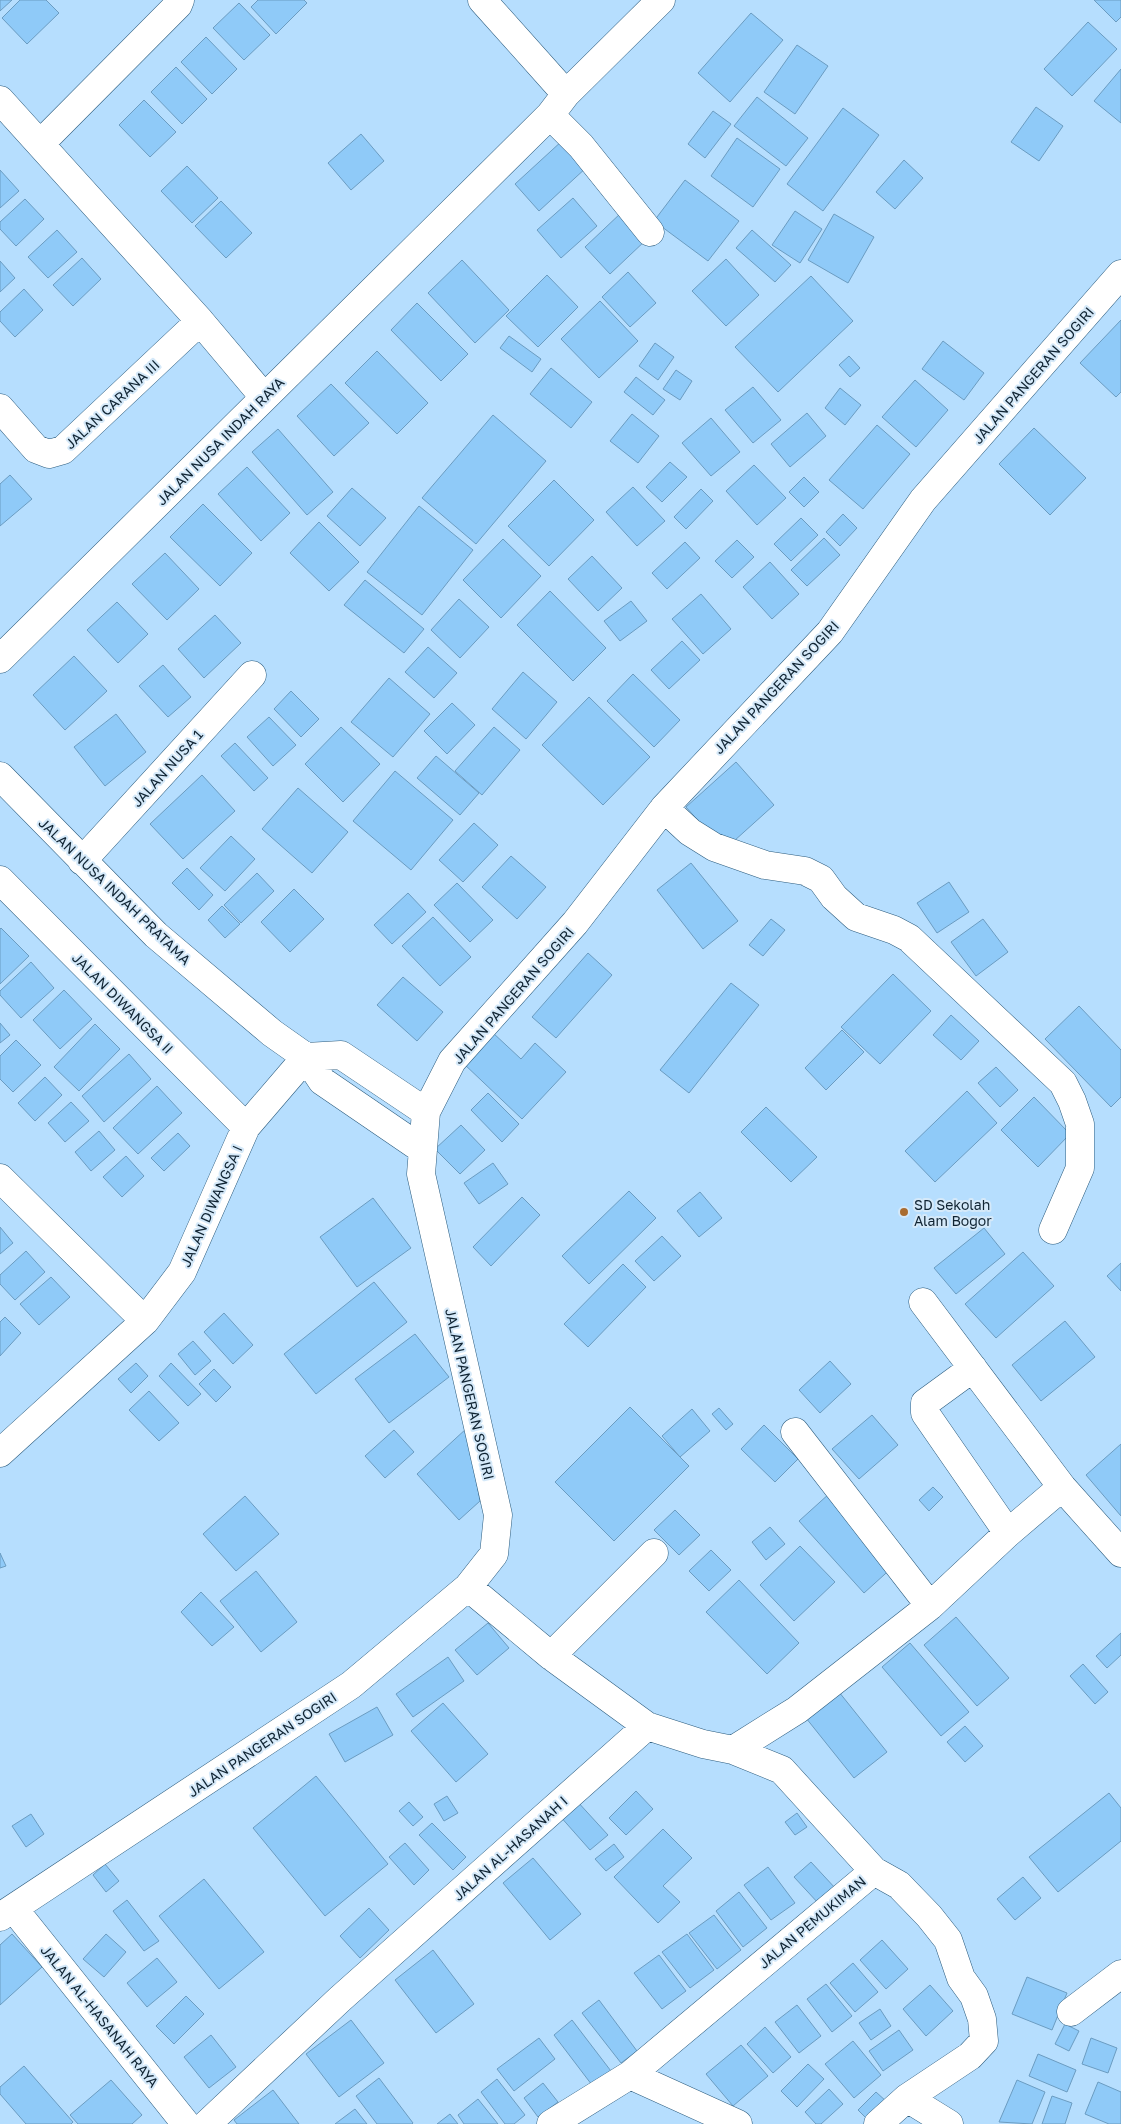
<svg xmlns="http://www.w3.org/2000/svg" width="1121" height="2124" viewBox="0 0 1121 2124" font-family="'Golos Text',sans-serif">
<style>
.building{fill:#8fcaf8;stroke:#6b9cc1}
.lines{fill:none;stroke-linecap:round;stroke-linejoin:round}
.minor-casing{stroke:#2c5c7e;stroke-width:29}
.minor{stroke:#fff;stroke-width:28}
.poi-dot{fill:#a96c30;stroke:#d5e9f9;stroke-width:2}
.labels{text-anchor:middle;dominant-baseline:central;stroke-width:4;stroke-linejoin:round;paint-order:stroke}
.street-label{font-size:14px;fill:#102433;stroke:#d5e9f9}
.poi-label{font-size:14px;fill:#102433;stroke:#d5e9f9;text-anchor:start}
</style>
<rect width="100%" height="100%" fill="#b6defe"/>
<!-- building -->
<path class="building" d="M0,0H12L0,11Z
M20,0H46L59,13L27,44L2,18Z
M258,0H304L307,3L276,34L251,7Z
M1094,0H1121V17L1116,22Z
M239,3L270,35L244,60L213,28Z
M751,13L783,40L730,102L698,73Z
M1088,22L1117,49L1072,96L1044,69Z
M206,37L237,69L212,94L181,62Z
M797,45L828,66L795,114L764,92Z
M176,67L207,99L182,124L151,92Z
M1121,69V123L1094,101Z
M757,97L808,138L786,166L734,126Z
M144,100L176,132L150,157L119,125Z
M1036,107L1063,126L1039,161L1011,142Z
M843,108L879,135L823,211L787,184Z
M713,111L731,124L705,158L688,144Z
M361,134L384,161L351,190L328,163Z
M737,138L780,169L753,207L711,176Z
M563,140L587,167L539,211L515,184Z
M904,160L923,178L895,209L876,192Z
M187,166L218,198L192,223L161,191Z
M0,170L19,191L0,208Z
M685,180L739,221L708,261L654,221Z
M573,198L597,226L561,258L537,230Z
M25,199L44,219L16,246L0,229V222Z
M221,201L252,233L226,258L195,226Z
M795,211L822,229L800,263L772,245Z
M622,212L647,239L610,274L585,247Z
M834,214L874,237L848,283L808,260Z
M57,230L77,252L48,278L28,257Z
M752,230L791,265L775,282L736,248Z
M82,258L101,279L73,306L53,285Z
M726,259L759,295L726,326L692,291Z
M462,260L509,310L475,343L428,293Z
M0,261L15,278L0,292Z
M628,272L656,303L630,327L602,297Z
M547,275L578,307L538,347L506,316Z
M811,276L853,321L778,392L735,347Z
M24,289L43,310L15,337L0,321V312Z
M600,301L638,341L599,378L561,339Z
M417,303L468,354L441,381L391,330Z
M1121,320V392L1116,397L1080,363Z
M509,336L541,359L532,372L500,348Z
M943,341L984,373L964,400L922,369Z
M655,343L674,357L658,380L639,366Z
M377,351L428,403L397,434L345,383Z
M849,356L860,368L850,377L839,365Z
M551,368L592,402L571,428L530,394Z
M676,370L692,381L680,400L663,389Z
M636,377L665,400L653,415L624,392Z
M915,380L948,410L916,447L882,417Z
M331,384L369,423L334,456L297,416Z
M753,387L781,420L753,443L725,410Z
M840,388L861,405L845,425L825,408Z
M807,413L826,436L790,467L771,444Z
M632,414L659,436L638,463L610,441Z
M493,415L546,461L476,544L422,498Z
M711,418L740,452L711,476L682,443Z
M877,425L910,454L863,509L829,480Z
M1034,428L1086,478L1050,515L999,464Z
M278,429L333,492L307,515L252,452Z
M670,462L687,477L662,502L646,487Z
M754,465L786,498L757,525L726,491Z
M247,467L290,513L261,541L218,494Z
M10,475L32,499L0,526V484Z
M804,477L819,492L804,507L789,492Z
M554,480L594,520L549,566L508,526Z
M633,487L665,521L637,546L606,512Z
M352,488L386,518L360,546L327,516Z
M701,489L713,501L686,529L674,517Z
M203,504L252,553L220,586L170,537Z
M419,506L473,550L422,615L367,572Z
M843,514L857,528L840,546L826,532Z
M801,518L818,535L791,561L774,544Z
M319,522L359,562L329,591L290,553Z
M824,538L840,555L807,586L791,570Z
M503,539L541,576L501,618L463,580Z
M737,540L754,557L732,578L715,561Z
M685,542L700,558L667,589L652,573Z
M165,553L199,589L167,620L132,584Z
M592,556L622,588L598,611L568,579Z
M770,562L799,594L772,619L743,587Z
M365,580L424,629L404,653L344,605Z
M550,591L606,648L573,681L517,625Z
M701,594L731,629L703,654L672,619Z
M459,599L489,627L460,658L431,630Z
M631,601L647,621L620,641L604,621Z
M117,602L148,634L118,663L87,630Z
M215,615L241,643L204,678L178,649Z
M682,641L700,660L669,689L651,670Z
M428,647L457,673L434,698L405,672Z
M74,656L107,691L65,730L33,695Z
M163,665L191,697L168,717L139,686Z
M523,672L557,702L526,739L492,709Z
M633,674L680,720L654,747L607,701Z
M389,678L430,714L393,757L351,722Z
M291,691L319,719L301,737L274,709Z
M589,697L650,757L603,805L542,745Z
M452,703L475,725L447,754L424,731Z
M116,714L146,752L105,786L74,747Z
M269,717L296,745L273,766L247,737Z
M341,727L380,764L343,802L305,764Z
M494,727L520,750L482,795L455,771Z
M235,743L268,778L254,791L221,756Z
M436,756L479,793L460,815L417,778Z
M736,762L774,805L724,850L686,807Z
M395,771L453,820L411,870L353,821Z
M202,775L235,811L183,859L150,824Z
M298,788L348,832L312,873L262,829Z
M474,823L498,845L463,882L439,860Z
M231,836L255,859L225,891L200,868Z
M511,856L546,887L517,919L482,887Z
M691,863L738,921L703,949L657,890Z
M187,868L213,895L199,910L172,883Z
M257,873L274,891L241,923L224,905Z
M949,882L969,912L937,933L917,903Z
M457,883L493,920L470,942L434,905Z
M294,889L324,919L290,952L261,922Z
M408,893L426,912L392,944L374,925Z
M222,906L240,924L225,938L208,920Z
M433,917L471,957L440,986L402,946Z
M771,919L785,930L763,956L749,945Z
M983,919L1008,952L976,976L951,942Z
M1,928L29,956L0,984V929Z
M588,953L612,975L556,1038L532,1017Z
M31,962L54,988L21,1018L0,995V991Z
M893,974L931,1011L880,1064L841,1027Z
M403,977L443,1012L417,1041L377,1005Z
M731,983L759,1005L689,1093L660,1070Z
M64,990L92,1019L60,1049L33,1020Z
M1079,1006L1121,1050V1097L1111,1107L1045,1039Z
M951,1015L979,1041L961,1060L933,1035Z
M0,1023L10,1035L0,1043Z
M95,1024L120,1049L79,1091L54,1067Z
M842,1030L864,1052L826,1090L805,1068Z
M492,1032L521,1059L535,1043L566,1072L522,1119L463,1063Z
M16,1040L41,1065L13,1092L0,1079V1056Z
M129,1054L151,1079L104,1122L82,1096Z
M996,1067L1018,1090L1000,1107L978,1083Z
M45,1077L62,1095L35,1121L18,1103Z
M157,1086L182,1113L138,1154L113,1128Z
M967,1091L997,1123L935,1182L905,1151Z
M488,1093L519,1124L502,1142L471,1110Z
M1034,1097L1070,1134L1038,1167L1001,1130Z
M71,1102L89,1121L65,1142L48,1123Z
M766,1107L817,1157L791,1182L741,1132Z
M461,1125L485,1150L460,1174L435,1149Z
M99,1131L115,1150L91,1171L75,1152Z
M178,1133L190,1146L164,1171L151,1158Z
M126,1156L144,1176L122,1197L103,1177Z
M493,1163L508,1184L479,1204L464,1183Z
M629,1191L656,1218L589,1284L562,1256Z
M700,1192L722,1218L699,1237L677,1211Z
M522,1197L540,1215L491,1266L473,1247Z
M373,1198L411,1248L357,1287L320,1237Z
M0,1227L13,1243L0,1254Z
M984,1228L1005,1254L956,1294L934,1268Z
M662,1236L681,1256L654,1281L635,1261Z
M26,1251L45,1272L15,1300L0,1284V1275Z
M1023,1252L1054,1286L996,1338L965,1304Z
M1121,1263V1291L1107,1276Z
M623,1264L646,1287L588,1347L564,1324Z
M51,1277L70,1297L39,1325L20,1304Z
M374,1282L407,1322L316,1394L284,1354Z
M224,1313L253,1345L233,1364L204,1332Z
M5,1317L21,1333L0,1356V1322Z
M1065,1321L1095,1357L1041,1401L1012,1365Z
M415,1334L449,1377L389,1423L355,1379Z
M193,1341L211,1361L195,1375L178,1354Z
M830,1361L851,1384L820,1413L799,1390Z
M136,1363L148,1376L131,1393L118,1379Z
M171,1363L201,1394L188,1406L159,1376Z
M214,1369L231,1387L216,1402L199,1384Z
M149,1391L179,1423L159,1441L129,1410Z
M630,1407L689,1466L614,1541L555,1482Z
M719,1408L733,1424L726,1430L712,1414Z
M692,1409L710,1431L680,1457L662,1436Z
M872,1415L898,1445L859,1479L832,1449Z
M764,1425L798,1459L775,1482L741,1449Z
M467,1428L480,1501L459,1520L417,1474Z
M394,1430L414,1452L385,1478L365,1456Z
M1121,1444V1516L1086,1475Z
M933,1487L943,1497L929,1511L919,1500Z
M830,1493L895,1565L864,1593L799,1521Z
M245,1496L279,1534L236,1571L203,1534Z
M675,1510L700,1535L679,1555L654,1530Z
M770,1527L785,1544L766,1560L752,1542Z
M800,1546L835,1582L794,1621L760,1585Z
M711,1550L731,1570L709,1591L689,1571Z
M0,1553L6,1566L0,1568Z
M256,1571L297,1622L261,1652L220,1601Z
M739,1580L799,1643L767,1674L706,1612Z
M201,1592L234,1627L212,1646L181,1612Z
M956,1617L1009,1678L977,1706L924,1645Z
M488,1623L509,1648L477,1675L455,1650Z
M1121,1633V1655L1107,1668L1096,1656Z
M910,1643L969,1712L941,1736L882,1667Z
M448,1657L464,1681L413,1717L396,1694Z
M1083,1664L1108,1692L1095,1704L1070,1676Z
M839,1692L887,1752L854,1778L806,1718Z
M443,1703L488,1754L456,1782L411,1731Z
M377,1707L393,1735L345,1762L329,1734Z
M965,1726L983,1746L965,1762L947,1742Z
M316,1776L388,1864L325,1916L253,1828Z
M636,1791L653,1809L626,1835L609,1818Z
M1109,1793L1121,1808V1841L1058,1892L1029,1857Z
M447,1796L458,1813L444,1821L434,1804Z
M576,1800L608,1835L590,1850L559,1815Z
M409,1802L423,1817L413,1826L399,1811Z
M797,1813L807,1827L795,1835L785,1822Z
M31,1814L44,1834L26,1847L12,1826Z
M432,1823L466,1857L453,1870L419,1835Z
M663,1829L692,1858L663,1886L680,1902L658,1923L614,1877Z
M405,1843L429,1870L414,1885L389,1857Z
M614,1844L624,1857L606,1871L595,1859Z
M533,1858L581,1914L550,1940L503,1883Z
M811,1862L836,1889L819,1904L794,1877Z
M105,1864L119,1881L106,1892L93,1875Z
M768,1867L795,1903L771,1920L744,1885Z
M1023,1877L1041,1898L1015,1920L997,1899Z
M204,1879L264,1952L219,1989L159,1916Z
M739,1892L767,1928L743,1947L716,1911Z
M127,1900L159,1941L144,1951L113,1911Z
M369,1908L389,1930L360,1958L340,1936Z
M714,1915L741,1950L717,1969L689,1933Z
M12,1934L42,1967L0,2005V1945Z
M106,1934L126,1952L104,1977L83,1959Z
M687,1934L714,1970L690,1988L662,1952Z
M882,1940L908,1969L886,1989L860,1960Z
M433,1950L474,2004L436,2033L395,1980Z
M659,1955L686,1991L662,2009L634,1973Z
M157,1958L177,1982L147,2007L127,1983Z
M853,1963L878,1992L855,2012L830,1983Z
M1027,1977L1067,1993L1052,2030L1012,2014Z
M826,1984L852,2016L832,2032L807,1999Z
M930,1985L953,2011L926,2036L903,2009Z
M186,1996L204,2014L174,2044L156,2026Z
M599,2000L637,2051L621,2063L582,2013Z
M797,2005L821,2036L799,2053L775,2022Z
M880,2009L891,2026L871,2040L859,2023Z
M351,2020L384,2063L339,2097L306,2054Z
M572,2020L614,2075L595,2089L554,2035Z
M1065,2024L1079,2031L1069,2051L1055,2044Z
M765,2027L791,2057L773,2073L747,2044Z
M899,2030L913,2050L883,2071L869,2051Z
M211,2035L236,2067L209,2088L184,2057Z
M539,2038L555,2059L514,2091L497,2069Z
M1091,2038L1117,2048L1108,2073L1082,2064Z
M853,2041L881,2075L854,2098L825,2064Z
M741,2045L768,2076L733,2106L706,2074Z
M1038,2054L1076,2070L1067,2092L1029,2076Z
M808,2064L824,2079L797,2107L781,2091Z
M24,2066L73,2122L71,2124H26L0,2094V2087Z
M379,2078L413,2123L412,2124H377L356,2096Z
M497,2079L525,2115L514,2124H505L481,2092Z
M111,2080L142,2115L132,2124H78L70,2115Z
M1017,2080L1045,2092L1032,2124L999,2122Z
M1098,2082L1121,2092V2124H1109L1085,2114Z
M543,2083L558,2102L538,2117L524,2098Z
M829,2089L843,2104L821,2124H816L805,2112Z
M273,2090L299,2124H237L234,2120Z
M876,2092L887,2102L868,2120L858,2110Z
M1052,2096L1072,2103L1065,2124H1042Z
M478,2099L498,2124H464L458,2115Z
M355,2109L367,2124H335Z
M450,2114L458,2124H437Z"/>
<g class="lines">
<defs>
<path id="minor" d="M566,94L661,0
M0,100L200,321L264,397
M550,115L581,146L650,232
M40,144L178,5L180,0
M0,408L36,449L49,454L63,450L200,321
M0,659L441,223L550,115L566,94L482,0
M0,776L156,935L272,1033L306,1057L322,1081L423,1150
M664,808L690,832L714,847L765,865L805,871L821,879L834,897L856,917L894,930L909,938L1063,1083L1072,1101L1080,1124V1168L1053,1230
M82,861L252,675
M0,880L246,1127
M306,1057L341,1055L426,1112
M0,1178L145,1321
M923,1302L1062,1487L1121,1553
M973,1368L925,1403V1413L1008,1533
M795,1432L930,1606
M0,1453L145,1321L182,1272L246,1127L306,1057
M551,1656L654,1553
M647,1726L703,1744L733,1750L797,1710L930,1606L1008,1533L1062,1487
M733,1750L782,1770L874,1871
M14,1909L186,2124
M0,1917L351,1685L468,1587L494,1554L498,1515L421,1174L426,1112L452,1061L575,923L664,808L830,632L923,500L1121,274
M1071,2012L1121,1974
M630,2075L738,2124
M207,2124L340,1999L647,1726L551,1656L468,1587
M551,2124L630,2075L874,1871L899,1885L929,1916L948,1940L961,1978L974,1996L982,2019L984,2041L970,2056L907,2098L949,2124
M878,2124L907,2098"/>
</defs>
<!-- minor casing -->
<use href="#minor" class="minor-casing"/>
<!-- minor -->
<use href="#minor" class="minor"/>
</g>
<!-- markers -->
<circle class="poi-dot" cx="904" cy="1212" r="5"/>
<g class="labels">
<!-- street labels -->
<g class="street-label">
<text transform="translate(1033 375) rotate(-49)">JALAN PANGERAN SOGIRI</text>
<text transform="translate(112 404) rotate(-43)">JALAN CARANA III</text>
<text transform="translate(220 441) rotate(-45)">JALAN NUSA INDAH RAYA</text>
<text transform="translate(776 687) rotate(-47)">JALAN PANGERAN SOGIRI</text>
<text transform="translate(167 768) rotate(-48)">JALAN NUSA 1</text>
<text transform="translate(115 891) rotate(44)">JALAN NUSA INDAH PRATAMA</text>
<text transform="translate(513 995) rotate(-49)">JALAN PANGERAN SOGIRI</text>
<text transform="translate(123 1003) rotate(45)">JALAN DIWANGSA II</text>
<text transform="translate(211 1206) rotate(-66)">JALAN DIWANGSA I</text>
<text transform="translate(470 1394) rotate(77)">JALAN PANGERAN SOGIRI</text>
<text transform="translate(262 1744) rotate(-34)">JALAN PANGERAN SOGIRI</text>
<text transform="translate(510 1848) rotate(-42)">JALAN AL-HASANAH I</text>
<text transform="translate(812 1922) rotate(-40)">JALAN PEMUKIMAN</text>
<text transform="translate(100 2016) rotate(51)">JALAN AL-HASANAH RAYA</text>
</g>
<!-- poi labels -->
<g class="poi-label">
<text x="914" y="1204">SD Sekolah<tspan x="914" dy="16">Alam Bogor</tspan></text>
</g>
</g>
</svg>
